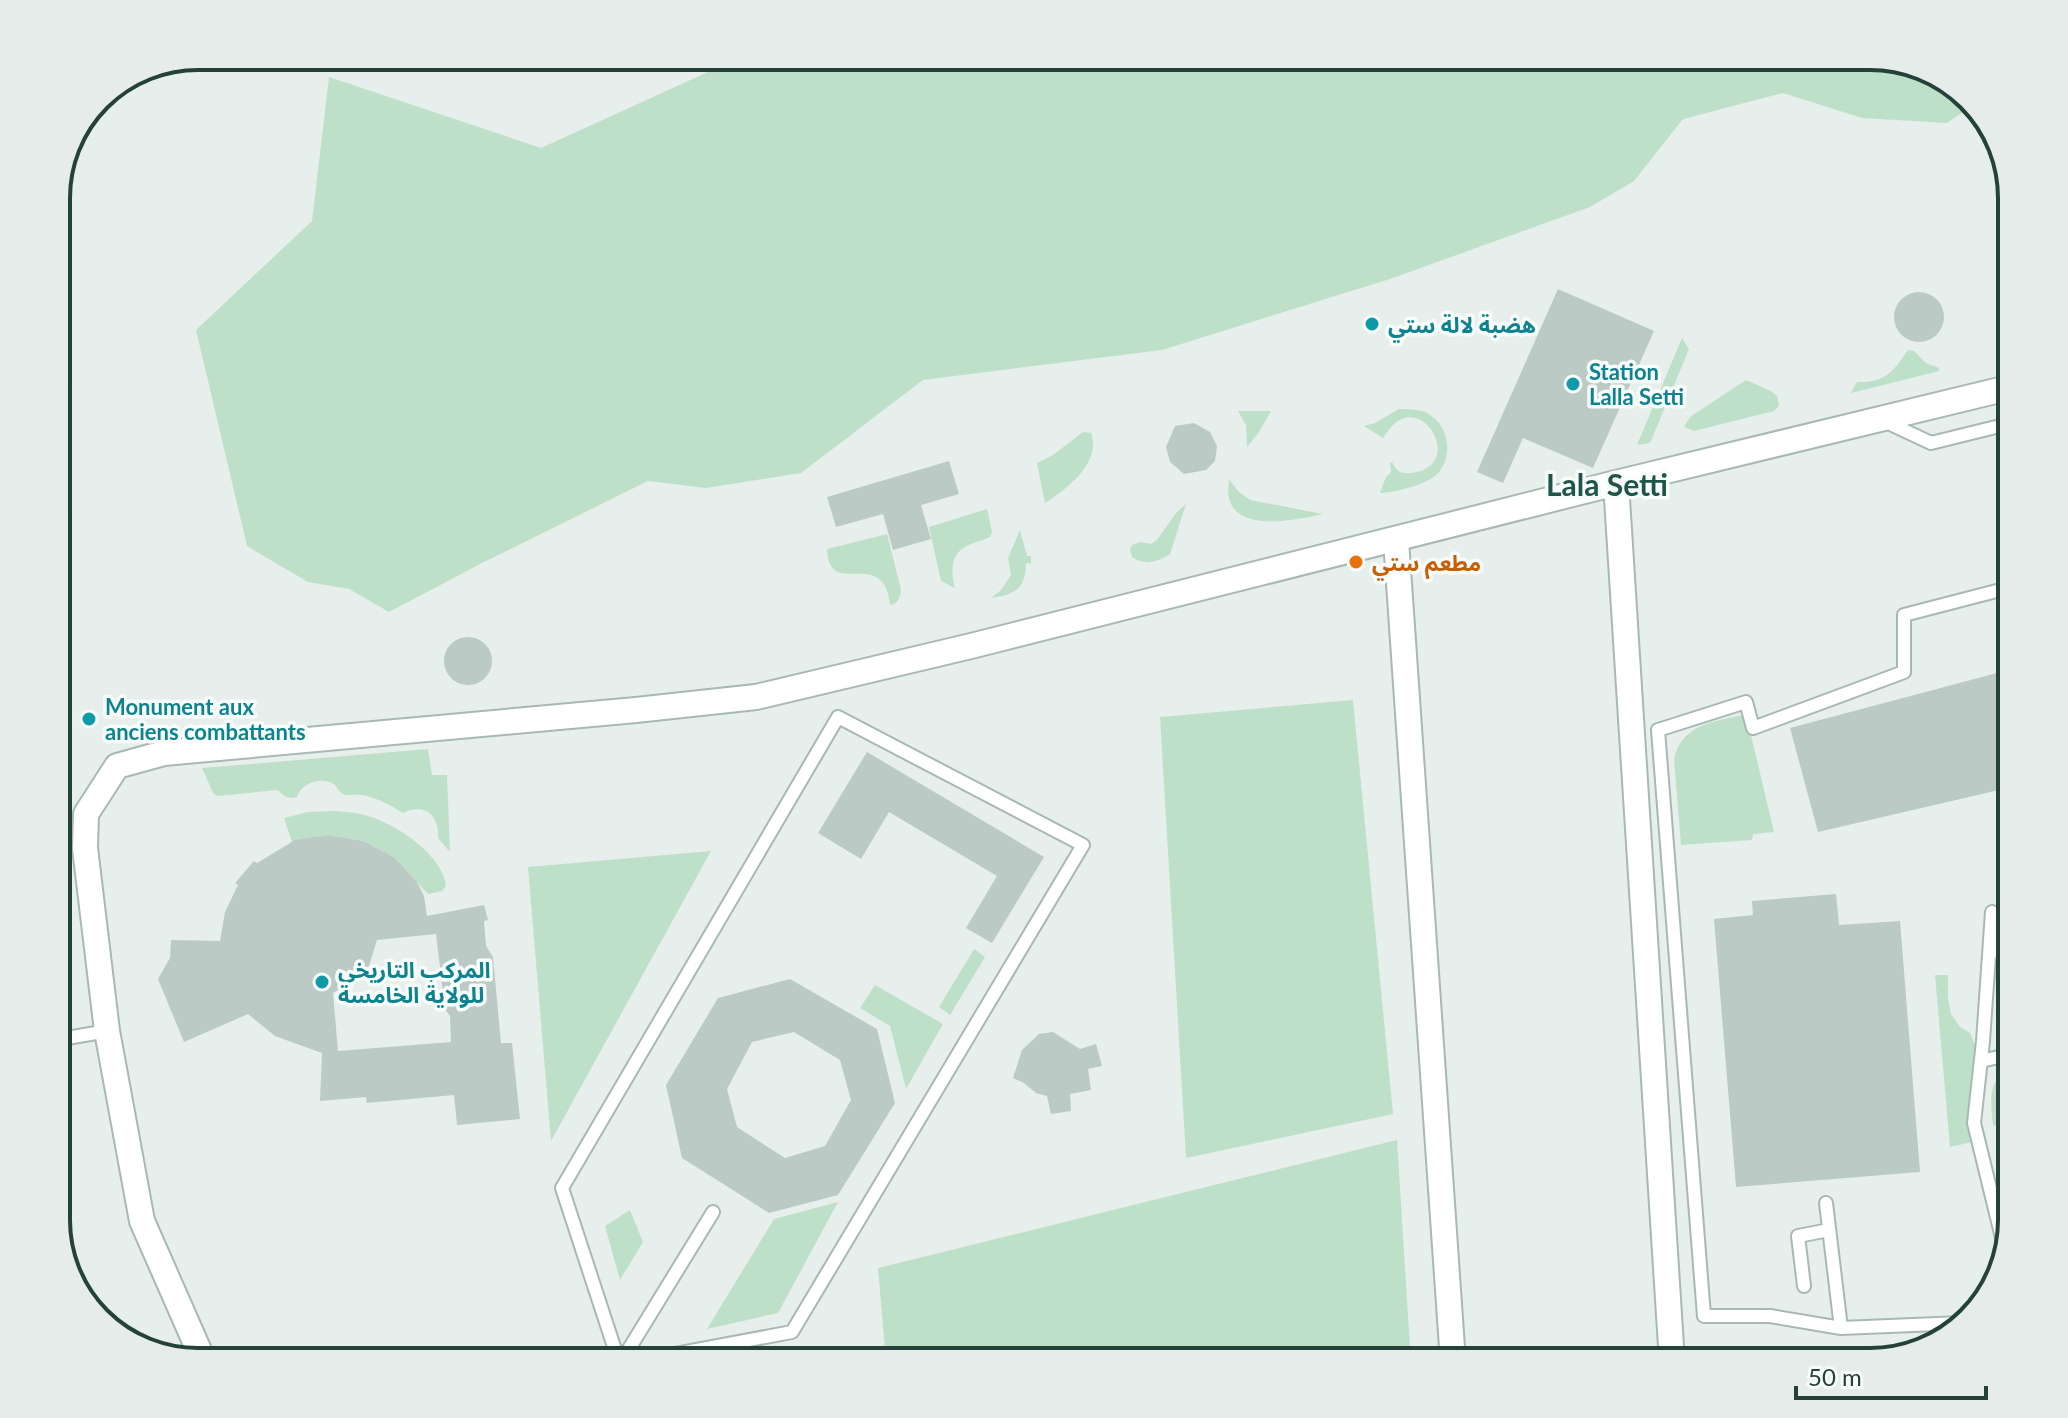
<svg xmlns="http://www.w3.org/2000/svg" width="2068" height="1418" viewBox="0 0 2068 1418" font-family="Lato,'Noto Sans Arabic',sans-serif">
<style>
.green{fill:#bfe0c8}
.building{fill:#bbcac4;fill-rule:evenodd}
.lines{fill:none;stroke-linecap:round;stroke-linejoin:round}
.lane-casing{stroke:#a8b8b2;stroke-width:16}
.street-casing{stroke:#a8b8b2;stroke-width:28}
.lane{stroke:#fff;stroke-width:12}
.street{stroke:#fff;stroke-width:24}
.culture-dot{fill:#0f9aa8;stroke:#f7fbf9;stroke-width:3}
.food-dot{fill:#e8710a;stroke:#f7fbf9;stroke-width:3}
.labels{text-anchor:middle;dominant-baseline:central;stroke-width:7;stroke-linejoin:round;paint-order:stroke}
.culture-label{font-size:22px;font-weight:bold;fill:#0d838f;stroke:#f7fbf9;text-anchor:start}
.food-label{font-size:22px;font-weight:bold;fill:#c56008;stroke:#f7fbf9;text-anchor:start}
.district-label{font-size:30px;font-weight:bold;fill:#1f5548;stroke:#f7fbf9}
.rim{fill:none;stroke:#24423a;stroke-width:4}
</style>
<rect width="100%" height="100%" fill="#e6efeb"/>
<!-- green -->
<path class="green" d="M743,56H1870L1949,80L1972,106L1947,123L1862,118L1783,93L1683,119L1634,181L1590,207L1390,279L1162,350L923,380L801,473L706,488L648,481L482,563L389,612L349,589L308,582L247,546L196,330L312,221L329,77L541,148Z
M1682,338L1689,349L1651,441L1649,443L1637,445Z
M1908,350L1914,351L1926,363L1939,368V371L1851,393L1857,382C1885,383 1893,372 1908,350Z
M1746,380L1771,391L1777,396L1779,406L1774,411L1694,431L1684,427L1690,417Z
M1399,409C1408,409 1417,409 1425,412C1448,422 1454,453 1439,472C1430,484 1394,493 1380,493L1386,477L1391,472L1390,463L1392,462C1397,472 1401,474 1412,473C1464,466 1426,397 1395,423C1390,427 1387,433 1383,438L1364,426L1375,423Z
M1238,411H1271L1259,432L1247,447L1246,425Z
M1083,432L1091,433C1102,462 1067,489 1045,503L1037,463L1053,455Z
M1229,479L1238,491L1250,500L1323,514C1300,519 1237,534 1229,498C1227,492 1229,485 1229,479Z
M1186,504L1170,554C1158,562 1145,566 1132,557L1130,549L1132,545L1140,542L1151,544L1157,540L1176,513Z
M987,509L992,532L990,537C982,541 973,542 965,547C950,555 951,574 955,588L941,581L929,527Z
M1020,530L1027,556H1031V564L1026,563C1026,589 1014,595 991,598L1001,590L1011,575L1008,558Z
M887,534L901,590C900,598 898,604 890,605C889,599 888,591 885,586C870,558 828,594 827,549Z
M1353,700L1393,1114L1186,1158L1160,717Z
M1746,714L1774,832L1753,834L1752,840L1681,845L1674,759C1682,723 1715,722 1746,714Z
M428,749L432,775H447L450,852L438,838C440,816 425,802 403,813C390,805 378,798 362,795C357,794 347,796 343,794C339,792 337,787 334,784C321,776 301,783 297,797C289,799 284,797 278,790L217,796L213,793L202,768Z
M336,811C347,812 358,813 368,816C396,824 443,855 446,886L442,891L428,894L394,857L363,841L329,835L292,842L284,818L308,812Z
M711,851L551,1141L528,867Z
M1993,937L2012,1019V1039L2008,1041L2001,1037L1998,1031Z
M974,949L985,957L950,1015L939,1007Z
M1935,975H1948V999L1951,1014L1960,1027L1970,1033L1978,1052L1972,1142L1950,1147Z
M875,985L943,1024L906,1089L890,1026L860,1008Z
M2012,1071V1091L2010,1092L2012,1103V1122L1993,1126C1991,1105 1986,1077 2012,1071Z
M1397,1140L1411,1362H886L878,1268Z
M838,1202L778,1313L707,1329L774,1219Z
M630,1210L643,1242L620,1280L605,1226Z"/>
<!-- building -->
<path class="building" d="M1558,289L1654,331L1593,468L1523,438L1503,483L1477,472Z
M1894 317a25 25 0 1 1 50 0a25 25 0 1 1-50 0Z
M1194,423L1210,432L1217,446L1215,461L1206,470L1184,474L1170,462L1166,447L1175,426Z
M949,461L959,494L921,505L931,539L893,550L883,514L836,527L827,497Z
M444 661a24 24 0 1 1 48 0a24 24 0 1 1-48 0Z
M2012,669V787L1818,832L1790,728Z
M867,752L1044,857L992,943L966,928L997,876L889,812L861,859L818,833Z
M329,835L363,841L394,857L417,882L424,896L427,916L484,905L488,920L484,921L486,946L493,957L501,1043H512L520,1119L457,1125L454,1095L367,1103L366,1097L320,1101L322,1053L275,1036L248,1014L184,1042L158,979L170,958L171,940L220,941L225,912L238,885L235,883L254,861L257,863L295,840ZM436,934L445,1009L450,1016L451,1042L338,1051L333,993L362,976L369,966L377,940Z
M1836,894L1839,925L1900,921L1920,1172L1736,1187L1714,919L1753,915L1752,901Z
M790,979L877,1029L895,1103L838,1195L769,1213L682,1158L666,1085L718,998ZM794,1032L840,1060L851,1100L825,1146L785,1158L737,1127L727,1089L752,1042Z
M1053,1032L1080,1049L1096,1044L1102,1066L1088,1069L1091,1090L1070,1094L1071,1111L1051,1114L1047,1096L1036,1093L1024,1083L1013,1078L1022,1050L1039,1034Z"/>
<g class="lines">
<defs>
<path id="lane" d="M1882,420L1931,443L2012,423
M1992,912L1983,1041L1974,1123L2004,1246
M1995,927L2012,1006
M56,1040L107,1031
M1981,1061L2012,1054
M1826,1203L1841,1328
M1804,1286L1798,1236L1829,1230
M1961,1323L1841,1328L1770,1316H1704L1658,730L1746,702L1753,728L1904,672V615L2012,587
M619,1362L562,1188L838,717L1083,845L792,1332L632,1362
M621,1362L713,1212"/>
<path id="street" d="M1616,483L1672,1362
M1396,540L1453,1362
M204,1362L142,1221L107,1031L85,848L86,814L117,766L164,753L636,710L756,697L971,646L1616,483L2012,387"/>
</defs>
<!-- lane casing -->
<use href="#lane" class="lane-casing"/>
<!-- street casing -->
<use href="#street" class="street-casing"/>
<!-- lane -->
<use href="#lane" class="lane"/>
<!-- street -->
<use href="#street" class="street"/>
</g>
<!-- markers -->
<g class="culture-dot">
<circle cx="1372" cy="324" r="8"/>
<circle cx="1573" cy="384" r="8"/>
<circle cx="89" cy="719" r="8"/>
<circle cx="322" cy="982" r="8"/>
</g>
<circle class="food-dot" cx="1356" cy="562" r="8"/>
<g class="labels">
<!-- culture labels -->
<g class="culture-label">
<text x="1388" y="324">هضبة لالة ستي</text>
<text x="1589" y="371">Station<tspan x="1589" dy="25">Lalla Setti</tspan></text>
<text x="105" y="706">Monument aux<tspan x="105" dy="25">anciens combattants</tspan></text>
<text x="338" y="969">المركب التاريخي<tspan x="338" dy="25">للولاية الخامسة</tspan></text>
</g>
<!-- food labels -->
<g class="food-label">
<text x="1372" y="562">مطعم ستي</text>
</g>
<!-- district labels -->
<g class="district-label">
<text x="1607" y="484">Lala Setti</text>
</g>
</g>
<!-- crop -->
<path d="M0 0H2068V1418H0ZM198 70H1870A128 128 0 0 1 1998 198V1220A128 128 0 0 1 1870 1348H198A128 128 0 0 1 70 1220V198A128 128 0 0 1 198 70Z" fill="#e6ecea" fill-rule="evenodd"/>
<path class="rim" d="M198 70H1870A128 128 0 0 1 1998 198V1220A128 128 0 0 1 1870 1348H198A128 128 0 0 1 70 1220V198A128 128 0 0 1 198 70Z"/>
<!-- scale -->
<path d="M1796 1386v12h190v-12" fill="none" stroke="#24423a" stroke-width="4"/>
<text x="1808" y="1386" font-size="24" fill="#24423a" stroke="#f7fbf9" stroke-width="6" paint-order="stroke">50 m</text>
</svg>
